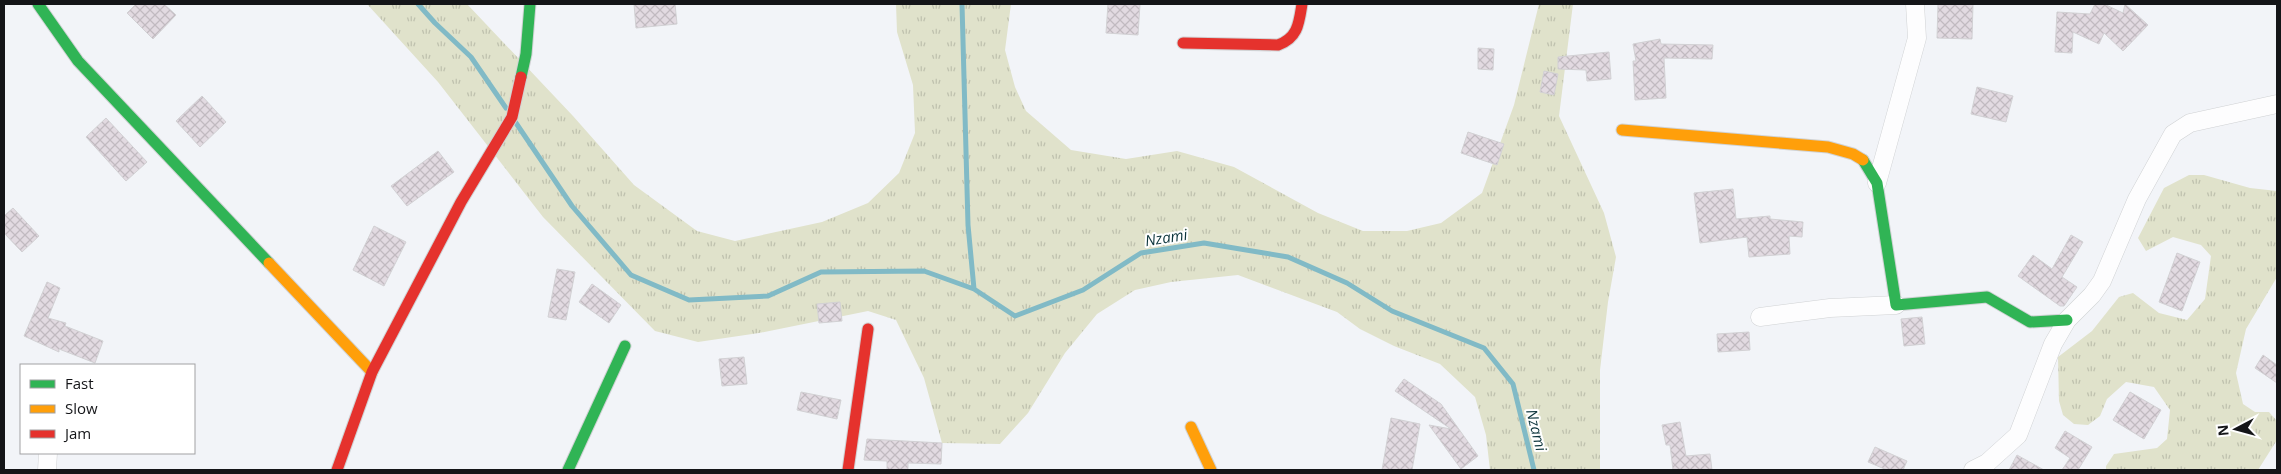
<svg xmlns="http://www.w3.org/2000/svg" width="2281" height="474" viewBox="0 0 2281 474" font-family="'Open Sans',sans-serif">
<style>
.grass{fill:url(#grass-tufts)}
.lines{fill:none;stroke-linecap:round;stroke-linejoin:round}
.stream{stroke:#81bac6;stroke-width:5}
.building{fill:url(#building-cross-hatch);stroke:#d2d1d4}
.street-casing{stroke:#d0d2d4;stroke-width:19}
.fast-casing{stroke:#d0d2d4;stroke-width:13}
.slow-casing{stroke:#d0d2d4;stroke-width:13}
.jam-casing{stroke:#d0d2d4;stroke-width:13}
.street{stroke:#fdfdfe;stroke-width:18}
.fast{stroke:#30b455;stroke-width:11}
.slow{stroke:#ff9f0a;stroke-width:11}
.jam{stroke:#e5322d;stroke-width:11}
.labels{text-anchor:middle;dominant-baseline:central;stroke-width:4;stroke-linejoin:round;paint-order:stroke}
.water-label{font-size:15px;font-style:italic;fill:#0b333a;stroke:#fff}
</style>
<defs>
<pattern id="grass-tufts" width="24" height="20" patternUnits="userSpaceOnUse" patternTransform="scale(1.25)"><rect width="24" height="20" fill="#e0e2cb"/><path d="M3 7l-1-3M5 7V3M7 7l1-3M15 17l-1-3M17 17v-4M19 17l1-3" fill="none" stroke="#bfc1ae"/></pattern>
<pattern id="building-cross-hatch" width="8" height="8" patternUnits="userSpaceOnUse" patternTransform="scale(1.25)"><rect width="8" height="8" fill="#e2dae1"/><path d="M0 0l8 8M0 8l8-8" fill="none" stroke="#c1bac0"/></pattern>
</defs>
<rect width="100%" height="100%" fill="#f2f4f8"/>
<!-- grass -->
<path class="grass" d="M367,4H467L573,116L634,185L697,231L735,241L822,222L868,203L899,173L915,133L913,85L897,32L896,4H1011L1005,50L1015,87L1026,111L1071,150L1126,159L1177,151L1234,167L1318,213L1363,231H1407L1441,223L1482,193L1514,105L1539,4H1573L1559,116L1604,213L1616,257L1608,302L1600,370V470H1490L1486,435L1475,397L1440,364L1394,346L1360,329L1337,312L1238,275L1171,282L1135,290L1097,314L1065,353L1028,413L1000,444L942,443L924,378L896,320L868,311L759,333L698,342L655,331L543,217L438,82Z
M2189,175H2204L2250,188L2277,191V277L2246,329L2236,373L2243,404L2255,412H2269L2277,421V440L2258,470H2106V466L2114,454L2157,448L2167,439L2170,410L2154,387L2126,382L2107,399L2100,416L2088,425L2074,424L2063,415L2059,401L2058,357L2092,331L2119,297L2133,293L2159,313L2187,320L2205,299L2211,256L2201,245L2173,237L2146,251L2138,238L2164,188Z"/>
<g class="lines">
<!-- stream -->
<path class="stream" d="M418,4L435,23L471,57L506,108
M962,4L968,225L974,289L1015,316L1083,290L1141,253L1204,243L1288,257L1347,283L1392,311L1484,348L1513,384L1534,470
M516,123L572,206L631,275L689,300L768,296L821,272L924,271L974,289"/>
</g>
<!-- building -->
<path class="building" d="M136,4H164L176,15L153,39L127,13Z
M634,4H675L677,24L636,28Z
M1108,4H1140L1138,35L1106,33Z
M1938,4H1973L1972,39L1937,38Z
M2095,4H2104L2123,13L2125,4L2148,25L2123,51L2104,33L2099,44L2073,32L2072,53L2055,52L2057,12L2090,14Z
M1660,39L1661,44L1713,45L1712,59L1664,58L1666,98L1635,100L1633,61H1636L1633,44Z
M1478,48L1494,49L1493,70L1478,69Z
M1609,52L1611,79L1587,81L1586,70L1558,69V57Z
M1544,71L1558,74L1554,95L1540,92Z
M1977,87L2013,96L2006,122L1971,114Z
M202,96L226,122L200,147L176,121Z
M106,118L147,162L126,181L86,137Z
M1468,132L1504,144L1497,165L1461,153Z
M438,151L454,172L407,206L391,186Z
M1733,189L1736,219L1770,216V219L1803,222L1802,237L1789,236L1790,254L1749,257L1747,237L1700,243L1694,193Z
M13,208L39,236L22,252L4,233V216Z
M374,226L406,242L384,286L353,270Z
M2071,235L2083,242L2062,277L2077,287L2064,306H2060L2018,276L2033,255L2052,269Z
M2177,253L2200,262L2182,311L2159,302Z
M557,269L575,272L566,320L548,317Z
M47,282L60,288L48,318L66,323L65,326L103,341L95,363L59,349V352L24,336Z
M592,284L621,305L609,323L579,302Z
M840,302L842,321L819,323L817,304Z
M1922,317L1925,344L1904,346L1901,319Z
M1749,332L1750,350L1718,352L1717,334Z
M2263,355L2277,365V383L2255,368Z
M744,357L747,384L722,386L719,359Z
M1404,379L1441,404L1478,456L1461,469L1429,425L1451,429L1395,391Z
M801,392L841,400L837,419L797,410Z
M2130,392L2161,410L2144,439L2113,420Z
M1391,418L1420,424L1412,470H1382Z
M1680,422L1686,456L1710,454L1712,470H1673L1670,445H1666L1662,425Z
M2065,431L2092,447L2078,470H2062L2070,458L2055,448Z
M867,439L942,443L941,464L908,463V470H887V461L864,460Z
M1875,447L1907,461L1903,470H1887L1868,462Z
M2017,455L2044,470H2009Z"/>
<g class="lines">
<defs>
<path id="street" d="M1877,183L1917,38L1915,4
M1760,317L1830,308L1896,305
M47,470L48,453
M1973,470L1987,463L2018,435L2053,344L2067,320L2092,295L2102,281L2137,199L2173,134L2190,123L2277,104"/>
<path id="fast" d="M38,4L78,61L269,263
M521,77L526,54L530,4
M1863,160L1877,183L1896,305L1987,297L2030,322L2067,320
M568,470L625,346"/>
<path id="slow" d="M1622,130L1828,147L1853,154L1863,160
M269,263L372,372
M1191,427L1211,470"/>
<path id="jam" d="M1183,43L1278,45C1298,38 1299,23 1302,4
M337,470L372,372L461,202L512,117L521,77
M848,470L868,329"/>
</defs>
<!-- street casing -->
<use href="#street" class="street-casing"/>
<!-- fast casing -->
<use href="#fast" class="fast-casing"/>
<!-- slow casing -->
<use href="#slow" class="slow-casing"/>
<!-- jam casing -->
<use href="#jam" class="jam-casing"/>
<!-- street -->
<use href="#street" class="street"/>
<!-- fast -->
<use href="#fast" class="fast"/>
<!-- slow -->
<use href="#slow" class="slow"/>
<!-- jam -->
<use href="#jam" class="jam"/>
</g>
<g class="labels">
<!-- water labels -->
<g class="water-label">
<text transform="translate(1166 237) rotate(-9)">Nzami</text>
<text transform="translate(1537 430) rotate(76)">Nzami</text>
</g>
</g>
<!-- border -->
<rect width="2281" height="474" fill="none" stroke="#141518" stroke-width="10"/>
<!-- legend -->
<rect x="20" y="364" width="175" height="90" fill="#ffffff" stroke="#a1a1a3"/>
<rect x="30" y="380" width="25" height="8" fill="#30b455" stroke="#a1a1a3"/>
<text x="65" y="389" font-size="15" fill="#141518">Fast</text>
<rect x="30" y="405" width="25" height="8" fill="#ff9f0a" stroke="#a1a1a3"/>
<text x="65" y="414" font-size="15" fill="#141518">Slow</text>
<rect x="30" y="430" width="25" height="8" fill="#e5322d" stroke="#a1a1a3"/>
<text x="65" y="439" font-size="15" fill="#141518">Jam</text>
<!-- north arrow -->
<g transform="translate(2236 429) rotate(264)" stroke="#ffffff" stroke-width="4" paint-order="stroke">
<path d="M0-4L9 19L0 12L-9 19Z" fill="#141518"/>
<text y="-8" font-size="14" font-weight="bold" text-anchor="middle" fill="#141518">N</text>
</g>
</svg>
